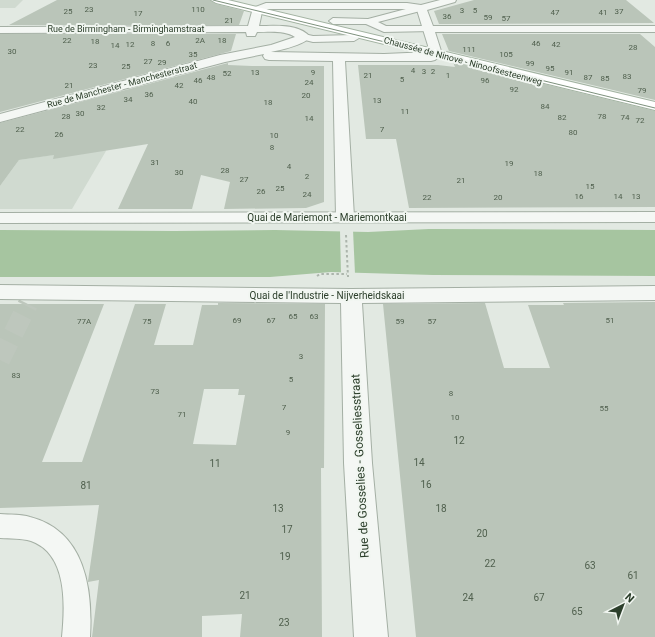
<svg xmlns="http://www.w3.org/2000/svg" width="655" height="637" viewBox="0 0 655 637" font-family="Roboto,sans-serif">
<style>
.built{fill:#d0dad0}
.water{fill:#a6c5a0}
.pier{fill:#e2e9e2}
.building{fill:#bac5b9;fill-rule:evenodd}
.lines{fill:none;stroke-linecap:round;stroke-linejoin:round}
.pedestrian-tunnel{stroke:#bec7bd;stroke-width:20;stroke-dasharray:20 10;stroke-linecap:butt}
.pedestrian-casing{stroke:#a4afa4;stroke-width:2}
.minor-casing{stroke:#a4afa4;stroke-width:2}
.tertiary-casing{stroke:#a4afa4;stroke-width:2}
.primary-casing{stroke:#a3b3a2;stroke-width:2}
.path{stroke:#acb5ac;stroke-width:2;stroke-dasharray:2.5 2.5;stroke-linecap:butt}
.pedestrian{fill:#f4f7f4;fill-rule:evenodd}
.minor{fill:#f4f7f4;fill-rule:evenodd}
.tertiary{fill:#f4f7f4;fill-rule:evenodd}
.primary{fill:#fff;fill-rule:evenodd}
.tram{stroke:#7d917d;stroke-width:1}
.labels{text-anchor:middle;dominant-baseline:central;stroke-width:4;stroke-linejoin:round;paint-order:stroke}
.number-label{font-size:8px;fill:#50604e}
.far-street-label{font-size:9px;fill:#2c3f2b;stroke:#f1f6f1}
.street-label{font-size:10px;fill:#2c3f2b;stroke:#f1f6f1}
.near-number-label{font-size:10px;fill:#50604e}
.near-street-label{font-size:12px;fill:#2c3f2b;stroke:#f1f6f1}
</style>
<rect width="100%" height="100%" fill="#e2e9e2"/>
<!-- built -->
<path class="built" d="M0,0H23L15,8H0Z
M105,147L106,151L72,209H0V186L19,160Z"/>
<!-- water -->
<path class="water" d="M429,229L655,230V276L433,275L331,272L270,277H0V230L175,231L275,230L368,232Z"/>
<!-- pier -->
<path class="pier" d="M340,230H353L355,274H341Z"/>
<!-- building -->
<path class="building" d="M57,0H210L216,4L244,11L239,25H9Z
M474,0H626L654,23L439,24L434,11Z
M0,34H236L231,51L0,112Z
M442,34H640L655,47V100L449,51Z
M453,62L655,111V207L409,208L396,139H366L358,65H438L455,67Z
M228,63V65L252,66H324V202L306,208L224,209L230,182L201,175L192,209H118L148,144L53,159L54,155L19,160L0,186V123Z
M655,302V637H416L383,304L485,303L504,368H550L528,305H564L563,303Z
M218,303L325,304L324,468H321L322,637H240L242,614L202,616V637H92L99,580L88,582V581L99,505L0,508V304H104L42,462H82L135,304H166L154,345H193L202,305H218ZM204,389H239L238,395H245L236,445L193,444Z"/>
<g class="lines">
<!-- pedestrian-tunnel -->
<path class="pedestrian-tunnel" d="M0,360L28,304"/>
<defs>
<path id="pedestrian" d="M421,5L425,8L424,10L378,22L386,26H429L432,27L434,29L432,31L384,32L366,24H333L329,21L333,18L368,19Z
M304,34L313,36L354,35L359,38L354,41L313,42L301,39L299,37Z
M0,514C10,515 21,514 30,517C85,531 93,589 90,637H62C65,606 68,554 31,541C21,538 10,539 0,538Z"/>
<path id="minor" d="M440,0H456L455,2L427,10L433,26H655V32H435L442,54L435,60L431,61H345L354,217L351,221L345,222L339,221L336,217L333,61L269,60L265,59L263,56L264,54L225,62L0,122V114L220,55L271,45L295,37C285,30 269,32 257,32L255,36H247L246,32L0,33V27L248,26L253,8L266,3H407L421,5ZM268,9H407L417,10L430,52L384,54L271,52C281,50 304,45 310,37C299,23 274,26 259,26L262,12Z
M0,285L351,289L655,286V300L362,303L372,463L388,637H354L344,463L341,303L0,299Z"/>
<path id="tertiary" d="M655,212V222L0,223V213Z"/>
<path id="primary" d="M211,0H228L655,102V110L216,3Z"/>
</defs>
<!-- pedestrian casing -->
<use href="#pedestrian" class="pedestrian-casing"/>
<!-- minor casing -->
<use href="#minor" class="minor-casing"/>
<!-- tertiary casing -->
<use href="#tertiary" class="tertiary-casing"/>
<!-- primary casing -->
<use href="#primary" class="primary-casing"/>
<!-- path -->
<path class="path" d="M346,235L348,277
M317,276L320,274H347"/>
<!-- pedestrian -->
<use href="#pedestrian" class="pedestrian"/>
<!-- minor -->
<use href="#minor" class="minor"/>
<!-- tertiary -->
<use href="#tertiary" class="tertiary"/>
<!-- primary -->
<use href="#primary" class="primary"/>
<!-- tram -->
<path class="tram" d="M213,0L655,108"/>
</g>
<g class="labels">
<!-- number labels -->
<g class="number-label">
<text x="89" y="9">23</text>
<text x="198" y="9">110</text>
<text x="462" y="10">3</text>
<text x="475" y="10">5</text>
<text x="68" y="11">25</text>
<text x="619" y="11">37</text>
<text x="555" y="12">47</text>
<text x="603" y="12">41</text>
<text x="138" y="13">17</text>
<text x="447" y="16">36</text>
<text x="488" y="17">59</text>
<text x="506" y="18">57</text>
<text x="229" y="20">21</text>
<text x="67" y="40">22</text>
<text x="200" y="40">2A</text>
<text x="222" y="40">18</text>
<text x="95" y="41">18</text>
<text x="153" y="43">8</text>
<text x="168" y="43">6</text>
<text x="536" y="43">46</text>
<text x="130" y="44">12</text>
<text x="556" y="44">42</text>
<text x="115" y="45">14</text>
<text x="633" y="47">28</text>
<text x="469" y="49">111</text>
<text x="12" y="51">30</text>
<text x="193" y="54">35</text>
<text x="506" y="54">105</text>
<text x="148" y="61">27</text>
<text x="162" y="62">29</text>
<text x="530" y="63">99</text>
<text x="93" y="65">23</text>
<text x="126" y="66">25</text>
<text x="550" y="68">95</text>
<text x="413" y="70">4</text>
<text x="424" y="71">3</text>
<text x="433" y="71">2</text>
<text x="255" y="72">13</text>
<text x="313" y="72">9</text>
<text x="569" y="72">91</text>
<text x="227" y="73">52</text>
<text x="368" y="75">21</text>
<text x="448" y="75">1</text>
<text x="627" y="76">83</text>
<text x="211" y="77">48</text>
<text x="588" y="77">87</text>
<text x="605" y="78">85</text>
<text x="402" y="79">5</text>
<text x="198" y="80">46</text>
<text x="485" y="80">96</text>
<text x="309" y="82">24</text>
<text x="69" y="85">21</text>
<text x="179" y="85">42</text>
<text x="514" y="89">92</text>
<text x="642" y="90">79</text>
<text x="149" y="94">36</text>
<text x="306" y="95">20</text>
<text x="128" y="99">34</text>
<text x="377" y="100">13</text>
<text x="193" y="101">40</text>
<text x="268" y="102">18</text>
<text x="545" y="106">84</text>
<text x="101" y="107">32</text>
<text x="405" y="111">11</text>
<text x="80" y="113">30</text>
<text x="66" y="116">28</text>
<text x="602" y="116">78</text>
<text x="562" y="117">82</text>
<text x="625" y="117">74</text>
<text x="309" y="118">14</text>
<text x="640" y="120">72</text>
<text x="20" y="129">22</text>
<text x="382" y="129">7</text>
<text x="573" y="132">80</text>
<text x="59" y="134">26</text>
<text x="274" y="135">10</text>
<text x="272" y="147">8</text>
<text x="155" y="162">31</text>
<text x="509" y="163">19</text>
<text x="289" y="166">4</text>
<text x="225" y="170">28</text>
<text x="179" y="172">30</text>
<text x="538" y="173">18</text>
<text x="307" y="176">2</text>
<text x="244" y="179">27</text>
<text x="461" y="180">21</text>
<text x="590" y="186">15</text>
<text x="280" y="188">25</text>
<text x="261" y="191">26</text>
<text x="307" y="194">24</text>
<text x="579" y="196">16</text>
<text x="618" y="196">14</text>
<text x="636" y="196">13</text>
<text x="427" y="197">22</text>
<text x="498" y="197">20</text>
<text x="293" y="316">65</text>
<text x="314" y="316">63</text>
<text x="237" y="320">69</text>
<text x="271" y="320">67</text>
<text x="610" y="320">51</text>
<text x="84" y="321">77A</text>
<text x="147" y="321">75</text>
<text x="400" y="321">59</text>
<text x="432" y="321">57</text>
<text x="301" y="356">3</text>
<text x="16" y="375">83</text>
<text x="291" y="379">5</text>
<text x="155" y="391">73</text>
<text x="451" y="393">8</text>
<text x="284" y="407">7</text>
<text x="604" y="408">55</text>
<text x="182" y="414">71</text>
<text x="455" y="417">10</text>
<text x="288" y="432">9</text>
</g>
<!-- far-street labels -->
<g class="far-street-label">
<text x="126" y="29">Rue de Birmingham - Birminghamstraat</text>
<text transform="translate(463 61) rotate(15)">Chaussée de Ninove - Ninoofsesteenweg</text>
<text transform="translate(122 85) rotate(-15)">Rue de Manchester - Manchesterstraat</text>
</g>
<!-- street labels -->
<g class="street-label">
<text x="327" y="217">Quai de Mariemont - Mariemontkaai</text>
<text x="327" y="295">Quai de l'Industrie - Nijverheidskaai</text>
</g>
<!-- near-number labels -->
<g class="near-number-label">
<text x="459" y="440">12</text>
<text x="419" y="462">14</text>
<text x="215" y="463">11</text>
<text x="426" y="484">16</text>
<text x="86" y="485">81</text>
<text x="278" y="508">13</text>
<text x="441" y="508">18</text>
<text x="287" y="529">17</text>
<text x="482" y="533">20</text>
<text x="285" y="556">19</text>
<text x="490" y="563">22</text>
<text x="590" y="565">63</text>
<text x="633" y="575">61</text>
<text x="245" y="595">21</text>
<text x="468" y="597">24</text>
<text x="539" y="597">67</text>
<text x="577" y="611">65</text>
<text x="284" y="622">23</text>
</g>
<!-- near-street labels -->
<g class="near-street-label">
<text transform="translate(360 466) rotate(-93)">Rue de Gosselies - Gosseliesstraat</text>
</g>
</g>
<!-- north arrow -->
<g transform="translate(623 605) rotate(42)" stroke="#f1f6f1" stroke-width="3" paint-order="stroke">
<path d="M0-3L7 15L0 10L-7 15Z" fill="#2c3f2b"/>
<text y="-6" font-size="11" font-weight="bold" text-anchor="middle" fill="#2c3f2b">N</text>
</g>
</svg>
